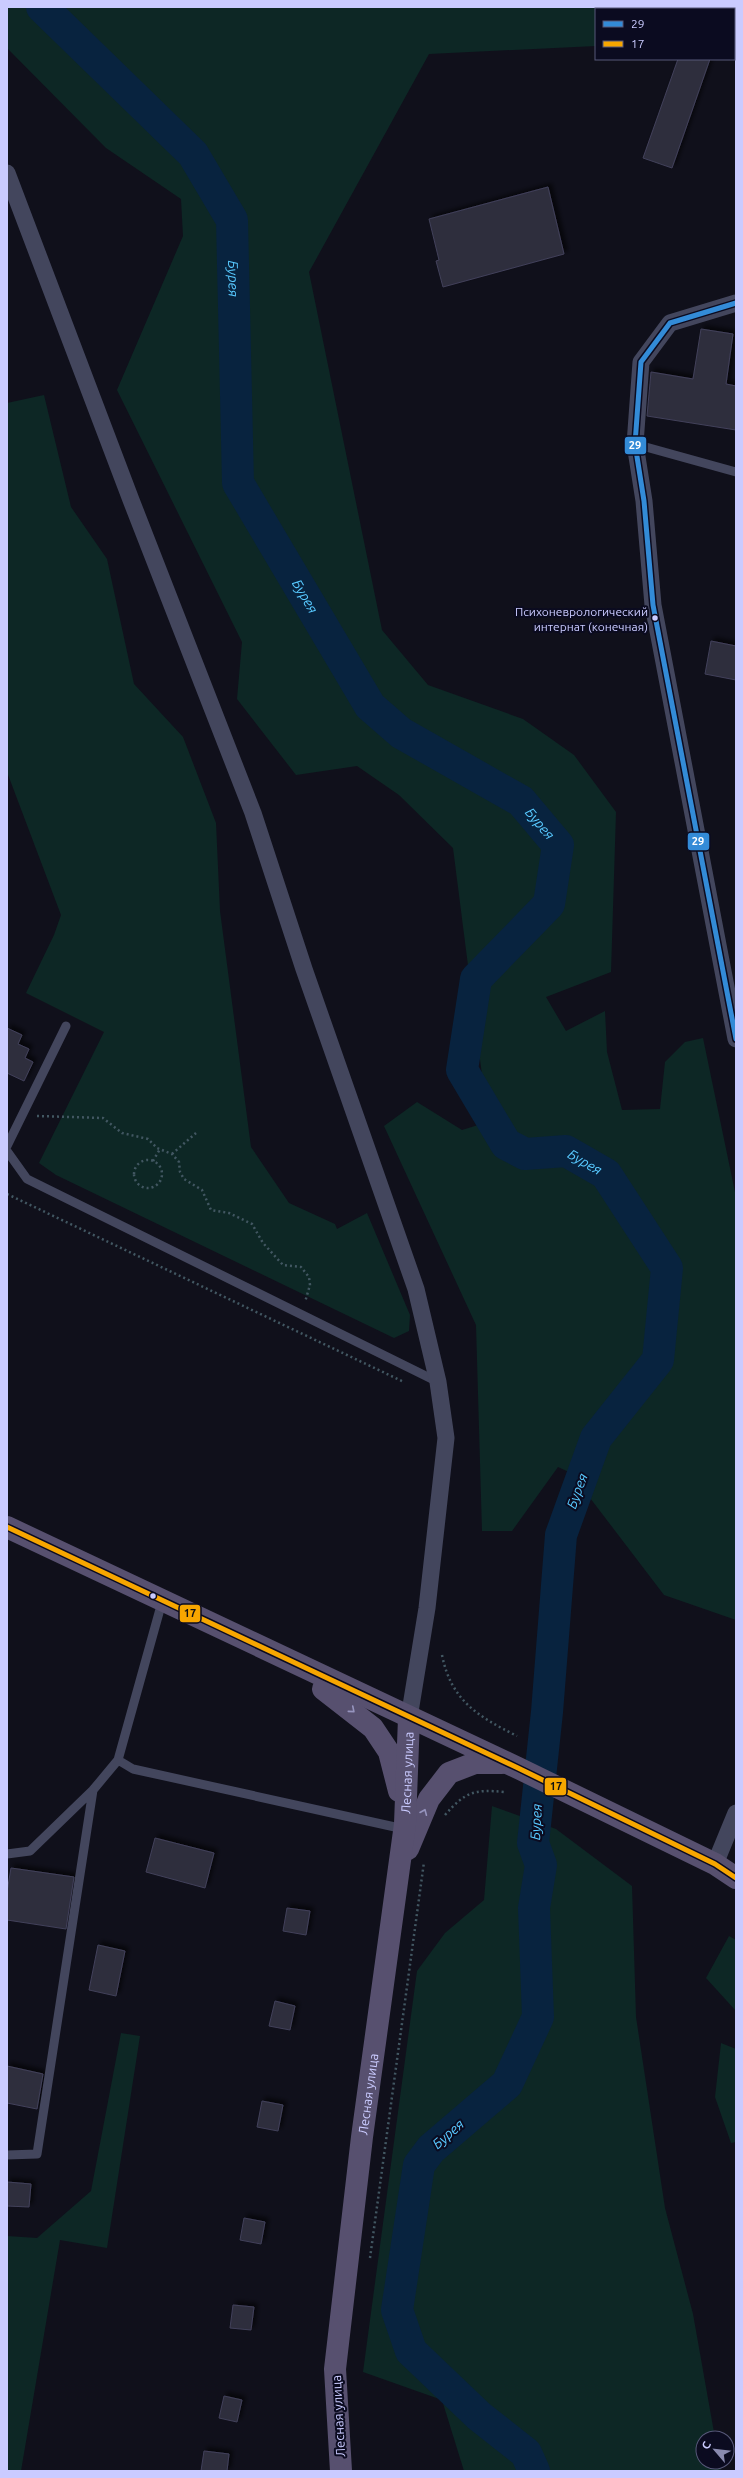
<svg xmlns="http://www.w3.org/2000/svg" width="743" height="2478" viewBox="0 0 743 2478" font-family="Ubuntu,sans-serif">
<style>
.green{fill:#0d2725}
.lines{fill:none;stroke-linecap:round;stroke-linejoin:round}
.river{stroke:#08233f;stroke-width:32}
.building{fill:#2d2d3e;stroke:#42415a;filter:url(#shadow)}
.path{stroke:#425762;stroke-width:2.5;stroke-dasharray:2 3;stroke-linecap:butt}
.lane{stroke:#43465d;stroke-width:9}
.street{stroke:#43465d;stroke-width:17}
.primary{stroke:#57506f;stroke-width:22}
.bus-1-casing{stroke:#0b0b20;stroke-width:8}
.bus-2-casing{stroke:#0b0b20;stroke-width:8}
.bus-1{stroke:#338bd7;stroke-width:5}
.bus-2{stroke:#f7a600;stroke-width:5}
.oneway{stroke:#9694be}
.bus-dot{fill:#cacbff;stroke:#0b0b20;stroke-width:1.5}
.labels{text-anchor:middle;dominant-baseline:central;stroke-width:4;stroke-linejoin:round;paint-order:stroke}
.bus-label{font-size:12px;fill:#cacbff;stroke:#0b0b20;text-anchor:end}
.street-label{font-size:13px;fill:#cacbff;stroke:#0b0b20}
.water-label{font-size:14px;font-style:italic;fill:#58c9ff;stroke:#0b0b20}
.line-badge{stroke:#0b0b20;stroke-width:1.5}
.badge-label{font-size:11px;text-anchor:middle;font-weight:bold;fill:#fff}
.pale-badge-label{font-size:11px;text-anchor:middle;font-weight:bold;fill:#111}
</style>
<defs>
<filter id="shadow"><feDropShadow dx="3.5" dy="-3.5" stdDeviation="2" flood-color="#0009"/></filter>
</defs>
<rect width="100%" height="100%" fill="#10101b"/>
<!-- green -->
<path class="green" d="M7,7H736V40H734V9H596V46L429,54L309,272L382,630L428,685L523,719L574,755L616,812L611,972L546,997L566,1031L605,1011L607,1052L622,1110L660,1109L665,1062L685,1042L703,1038L736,1197V1620L664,1595L571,1473L558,1467L512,1531H482L476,1325L384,1126L417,1102L462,1130L488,1122L453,848L399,795L357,766L296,775L237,699L242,642L117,390L183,236L181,199L106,148L7,48Z
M44,395L71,507L107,559L134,684L183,737L216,823L220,911L251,1147L289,1203L335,1224L337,1229L367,1213L410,1315L409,1331L394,1338L56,1175L39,1163L104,1032L26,993L54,935L61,915L7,772V403Z
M492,1806L556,1829L632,1886L636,2017L665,2208L693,2314L715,2438H703V2462H719L721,2471H464L442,2400L363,2372L417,1971L445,1933L484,1900Z
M729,1936L736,1940V2011L706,1978Z
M121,2033L140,2036L107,2248L60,2240L21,2471H7V2236L37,2238L91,2191Z
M721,2043L736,2049V2142L731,2143L715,2097Z"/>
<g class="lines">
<!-- river -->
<path class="river" id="s1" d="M42,7L193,154L232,220L238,483L370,706L401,733L521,801L558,845L549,904L476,979L462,1070L506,1144L525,1154L566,1151L606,1174L667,1268L658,1360L596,1438L561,1535L547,1712L533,1843L541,1865L534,1908L538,2017L507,2084L431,2149L419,2165L397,2310L411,2351L479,2416L526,2453L534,2471"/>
</g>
<!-- building -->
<path class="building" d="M678,59H710L672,168L643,158Z
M548,187L564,254L443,287L436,261L439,260L429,219Z
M701,329L733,334L726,384L736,386V430L647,416L651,372L693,379Z
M711,641L736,646V680L705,674Z
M7,1028L22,1035L18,1044L29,1049L25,1058L33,1062L24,1081L7,1073Z
M155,1838L214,1853L205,1888L146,1872Z
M11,1868L74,1877L66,1929L7,1920V1892Z
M287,1908L310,1911L306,1935L283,1931Z
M98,1945L125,1951L116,1996L89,1990Z
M275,2001L295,2006L290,2030L269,2026Z
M7,2066L43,2074L37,2109L7,2103Z
M262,2101L283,2105L278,2131L257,2127Z
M7,2182L31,2184L29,2207L7,2206Z
M244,2218L265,2222L261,2244L240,2240Z
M233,2305L254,2307L251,2330L230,2328Z
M224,2396L242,2400L237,2422L219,2418Z
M204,2451L229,2454L227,2471H201Z"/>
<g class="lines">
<!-- path -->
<path class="path" d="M37,1116L103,1118L122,1133L148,1139L157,1148L172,1154L179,1162L180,1172L184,1179L202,1190L211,1210L229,1213L252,1224L263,1243L283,1265L301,1267L309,1277L310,1285L305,1302
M172,1154L196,1133
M134 1174a14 14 0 1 1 28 0a14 14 0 1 1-28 0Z
M153,1161L160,1149
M7,1194L404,1382
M442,1655C451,1700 477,1716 517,1736
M445,1815C465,1792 474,1789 504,1792
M370,2258L424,1862"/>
<!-- lane -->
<path class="lane" d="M635,444L736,472
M7,1146L66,1026
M7,1151L27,1179L438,1382
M118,1760L133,1769L404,1829
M7,1854L30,1851L93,1790
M7,2155L37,2154L93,1790L118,1760L162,1602"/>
<!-- street -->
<path class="street" d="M7,173L131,500L253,813L304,969L416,1289L438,1382L446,1438L427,1608L409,1718
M736,303L670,323L641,362L635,444L644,501L653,605L736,1039
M715,1864L736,1813"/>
<!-- primary -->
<g class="primary">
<path d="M7,1527L518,1768L715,1864L736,1878"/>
<path d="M323,1689L373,1728L389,1752L399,1791"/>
<path d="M408,1849L429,1799L449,1773L475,1763H502"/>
<path id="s2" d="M341,2471L335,2369L362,2137L405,1824L409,1718"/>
</g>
<defs>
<path id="bus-1" d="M736,303L670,323L641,362L635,444L644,501L653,605L736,1039"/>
<path id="bus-2" d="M7,1527L518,1768L715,1864L736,1878"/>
</defs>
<!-- bus-1 casing -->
<use href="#bus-1" class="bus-1-casing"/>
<!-- bus-2 casing -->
<use href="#bus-2" class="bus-2-casing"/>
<!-- bus-1 -->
<use href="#bus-1" class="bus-1"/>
<!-- bus-2 -->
<use href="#bus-2" class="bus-2"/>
</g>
<!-- one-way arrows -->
<defs><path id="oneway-chevron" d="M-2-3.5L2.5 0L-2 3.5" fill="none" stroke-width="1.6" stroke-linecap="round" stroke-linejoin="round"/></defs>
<g class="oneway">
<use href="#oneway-chevron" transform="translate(352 1710) rotate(40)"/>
<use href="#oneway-chevron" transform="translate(424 1812) rotate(-67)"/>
</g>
<!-- markers -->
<g class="bus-dot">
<circle cx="655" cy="618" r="3.5"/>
<circle cx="153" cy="1596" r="3.5"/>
</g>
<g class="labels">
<!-- bus labels -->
<g class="bus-label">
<text x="648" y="611">Психоневрологический<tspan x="648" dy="15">интернат (конечная)</tspan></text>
</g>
<!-- street labels -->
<g class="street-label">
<text stroke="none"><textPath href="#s2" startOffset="703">Лесная улица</textPath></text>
<text stroke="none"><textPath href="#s2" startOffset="379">Лесная улица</textPath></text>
<text transform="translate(338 2416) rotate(-93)">Лесная улица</text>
</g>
<!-- water labels -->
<g class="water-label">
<text stroke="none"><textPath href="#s1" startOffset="346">Бурея</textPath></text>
<text stroke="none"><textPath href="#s1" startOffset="682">Бурея</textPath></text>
<text stroke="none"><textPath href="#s1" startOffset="1018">Бурея</textPath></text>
<text stroke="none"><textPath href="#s1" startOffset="1473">Бурея</textPath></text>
<text transform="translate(577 1491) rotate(-70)">Бурея</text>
<text transform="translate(536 1822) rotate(-87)">Бурея</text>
<text transform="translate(448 2134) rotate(-41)">Бурея</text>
</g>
</g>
<g class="line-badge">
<rect x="624" y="436" width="23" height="19" rx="4" fill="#338bd7"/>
<rect x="687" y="832" width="23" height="19" rx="4" fill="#338bd7"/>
<rect x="179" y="1604" width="22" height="19" rx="4" fill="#f7a600"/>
<rect x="544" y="1777" width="23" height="19" rx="4" fill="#f7a600"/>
</g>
<g class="badge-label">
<text x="635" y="449">29</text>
<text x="698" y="845">29</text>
</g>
<g class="pale-badge-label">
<text x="190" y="1617">17</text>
<text x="556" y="1790">17</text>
</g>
<!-- border -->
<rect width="743" height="2478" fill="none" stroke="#cacbff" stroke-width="16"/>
<!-- legend -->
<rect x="595" y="8" width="140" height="52" fill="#0b0b20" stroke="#575879"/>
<rect x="603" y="21" width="20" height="6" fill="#338bd7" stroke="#575879"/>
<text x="631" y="28" font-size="12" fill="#cacbff">29</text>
<rect x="603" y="41" width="20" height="6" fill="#f7a600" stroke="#575879"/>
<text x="631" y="48" font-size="12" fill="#cacbff">17</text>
<!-- north arrow -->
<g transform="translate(715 2450) rotate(298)"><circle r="19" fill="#0b0b20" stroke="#575879"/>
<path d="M0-3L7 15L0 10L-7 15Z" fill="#898aaf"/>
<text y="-6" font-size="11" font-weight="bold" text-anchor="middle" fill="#cacbff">С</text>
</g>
</svg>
